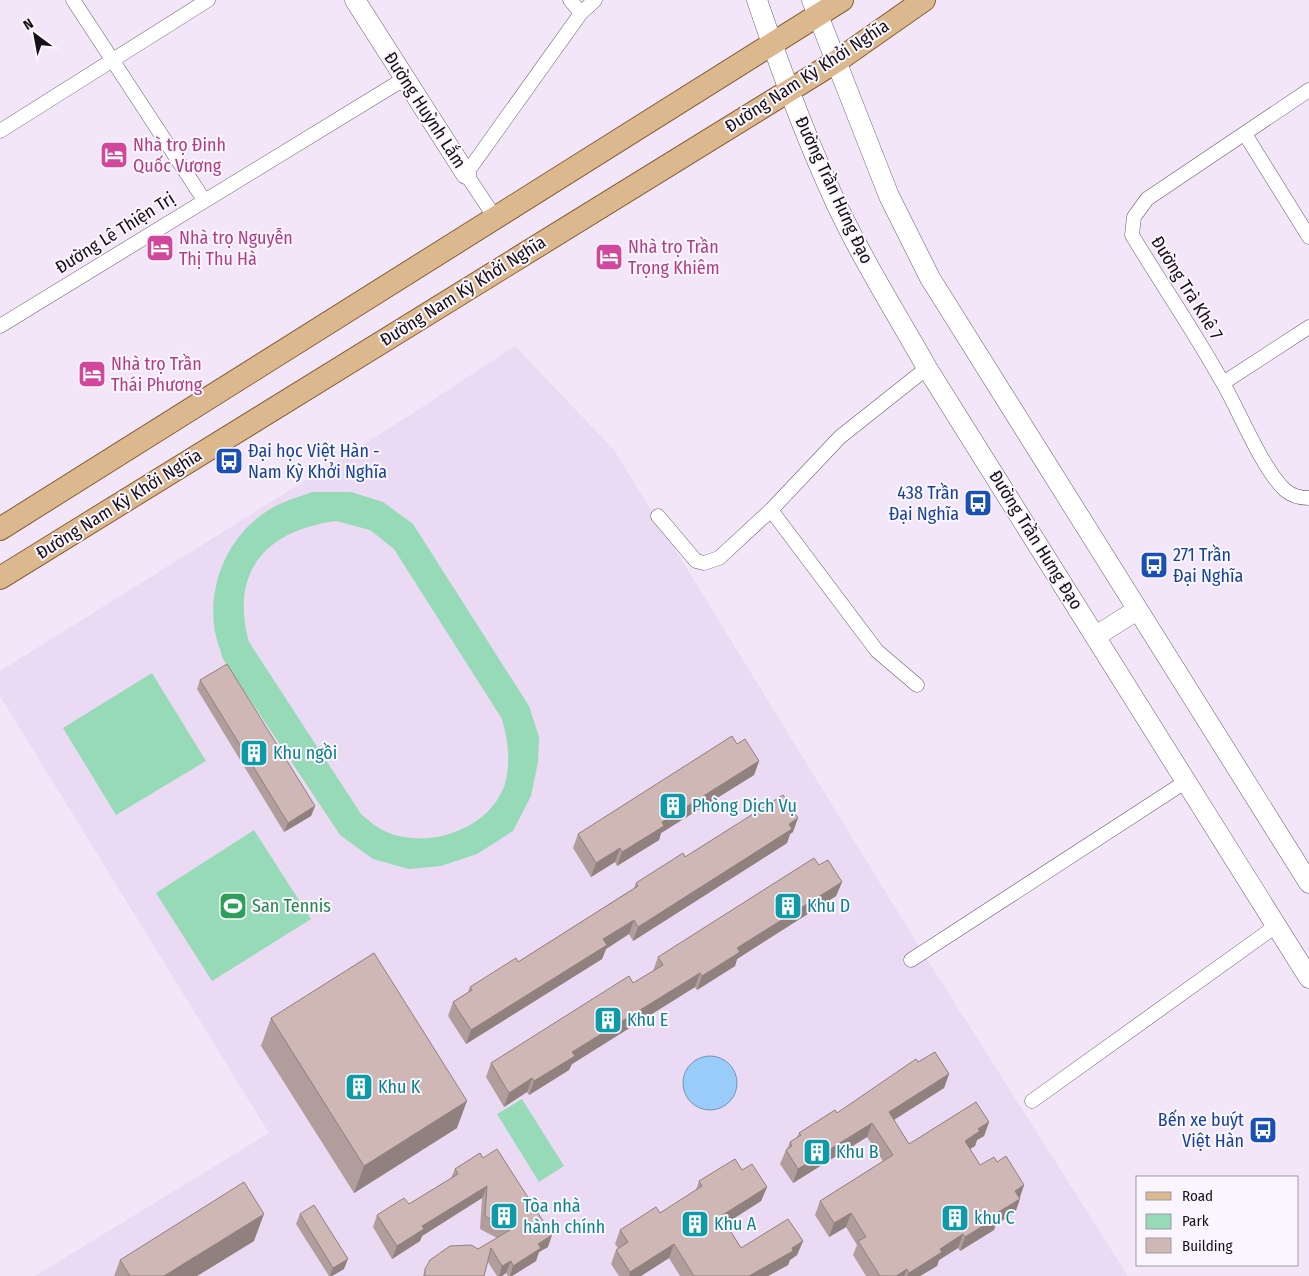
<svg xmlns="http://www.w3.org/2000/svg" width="1309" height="1276" viewBox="0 0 1309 1276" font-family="'Fira Sans Condensed',sans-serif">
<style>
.built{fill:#ebdaf3}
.green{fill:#96dab8;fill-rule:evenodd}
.water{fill:#9accfa;stroke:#7294b6}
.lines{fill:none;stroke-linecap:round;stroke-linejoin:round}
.street-casing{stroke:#675d6c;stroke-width:15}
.secondary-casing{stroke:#675d6c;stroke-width:21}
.primary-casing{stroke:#865f34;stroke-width:24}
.street{stroke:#fff;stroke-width:14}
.secondary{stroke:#fff;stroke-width:20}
.primary{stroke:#dbb88e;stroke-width:22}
.wall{fill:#b19d9b}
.shaded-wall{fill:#90807e}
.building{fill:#ceb7b4;stroke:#90807e}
.labels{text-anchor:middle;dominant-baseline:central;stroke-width:4;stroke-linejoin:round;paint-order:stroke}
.street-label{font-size:18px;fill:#151117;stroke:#fbf6fe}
.hotel-label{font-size:18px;fill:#b23c85;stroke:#fbf6fe;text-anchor:start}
.transit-label{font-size:18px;fill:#164399;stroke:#fbf6fe;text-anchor:start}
.culture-label{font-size:18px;fill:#0d838f;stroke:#fbf6fe;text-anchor:start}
.leisure-label{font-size:18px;fill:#27864d;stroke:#fbf6fe;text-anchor:start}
</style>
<rect width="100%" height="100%" fill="#f3e6f8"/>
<!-- built -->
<path class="built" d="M515,346L614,450L923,953L1128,1276H35L269,1133L0,696V671L415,412Z"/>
<!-- green -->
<path class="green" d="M312,492H351L383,502L413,524L529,706L539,737L538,762L531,796L513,831L477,854L441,866L409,869L373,859L340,835L223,659C220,648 215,637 214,625C209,578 231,532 272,508C284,501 299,497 312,492ZM336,521L370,530L394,549L502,719C508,740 511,762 505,784C490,829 430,849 389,833C378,829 369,821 361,814L249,642C229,571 267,530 336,521Z
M152,673L206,761L116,815L63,728Z
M254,830L311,919L212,981L156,893Z
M522,1099L564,1166L539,1182L497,1114Z"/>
<!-- water -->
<path class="water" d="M683 1083a27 27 0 1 1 54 0a27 27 0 1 1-54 0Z"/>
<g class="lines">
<defs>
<path id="street" d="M73,0L204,200
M570,0L581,13
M1309,90L1147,199L1134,217L1132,235C1162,285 1196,334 1224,385C1240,413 1262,468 1285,490C1292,496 1300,498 1309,498
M0,131L208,0
M1245,134L1309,237
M496,219L466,174L581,13L595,0
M0,326L404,79
M1223,383L1309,327
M771,510L877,651L917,685
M658,516L696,561L704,563L719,558L771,510L840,437L927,368
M911,960L1185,782
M1032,1101L1276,926"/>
<path id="secondary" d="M355,0L466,174
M757,0C780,68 805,136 835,201C862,259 896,313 927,368L1309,978
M812,0L889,196L930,278L1309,883
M1096,636L1137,610"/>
<path id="primary" d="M0,529L842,0
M0,578L837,61L924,0"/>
</defs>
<!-- street casing -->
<use href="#street" class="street-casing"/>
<!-- secondary casing -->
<use href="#secondary" class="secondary-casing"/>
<!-- primary casing -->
<use href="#primary" class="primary-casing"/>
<!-- street -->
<use href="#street" class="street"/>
<!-- secondary -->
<use href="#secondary" class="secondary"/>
<!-- primary -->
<use href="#primary" class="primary"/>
</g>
<!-- wall -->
<path class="wall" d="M200,680L315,806L311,816L284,832L197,689Z
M737,744L759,761L754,775L661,833L659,840L617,866L615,862L591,877L573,848L578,834Z
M793,832L790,834L787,843L633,941L629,934L606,949L602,959L466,1044L448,1016L453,1002L468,992L470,987L518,962L634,888L636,883L685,857Z
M819,865L842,882L836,896L737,959L735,966L697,990L695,987L572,1064L569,1070L529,1095L527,1092L504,1107L486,1077L491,1063L633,983L653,971L658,957Z
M271,1018L457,1128L354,1193L261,1046Z
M918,1062L949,1074L944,1088L894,1120L909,1144L989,1122L984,1136L977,1140L975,1146L970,1149L980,1165L997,1162L1024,1185L1015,1213L996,1224L994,1230L960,1251L958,1248L939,1260L937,1266L920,1276H866L853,1255L857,1245L846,1227L829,1237L815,1215L820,1201L883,1161L867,1137L793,1183L780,1164L786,1150L787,1149L790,1142L797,1137L799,1133L837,1113Z
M480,1153L548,1247L539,1252L536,1261L512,1276H508L506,1273L502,1276H497L488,1262L484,1276H423L425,1269L478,1249L497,1238L480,1229L482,1198L422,1236L420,1241L392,1259L373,1227L377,1215L409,1204L451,1178L455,1169Z
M742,1170L767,1187L761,1201L726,1223L741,1248L803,1241L797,1255L790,1260L788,1265L768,1276H680L669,1258L641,1276H619L611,1264L616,1250L618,1248L615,1244L620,1230L660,1213L696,1190L699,1181Z
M300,1214L344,1269L332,1276H329L296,1224Z
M254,1241L197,1276H114L120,1260Z"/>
<!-- shaded-wall -->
<path class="shaded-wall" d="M759,761L754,775L661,833L659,840L617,866L622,852L662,822Z
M315,806L311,816L284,832L288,823Z
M798,818L793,832L790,834L787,843L633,941L638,927Z
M620,848L615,862L591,877L596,863Z
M842,882L836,896L737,959L735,966L697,990L702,976L737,948Z
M634,920L629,934L606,949L602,959L466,1044L471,1030L603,939Z
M700,973L695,987L572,1064L569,1070L529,1095L534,1081L572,1052Z
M949,1074L944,1088L884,1126L889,1112Z
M532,1078L527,1092L504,1107L509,1093Z
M467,1101L457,1128L354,1193L364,1166Z
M989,1122L984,1136L977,1140L975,1146L960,1155L965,1141L978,1129Z
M872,1123L867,1137L793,1183L798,1169Z
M1024,1185L1019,1199L1015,1191Z
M487,1186L482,1198L422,1236L420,1241L392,1259L397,1246L422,1226Z
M767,1187L761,1201L716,1230L721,1216Z
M1020,1199L1015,1213L996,1224L994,1230L960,1251L965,1237L997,1213Z
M851,1213L846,1227L829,1237L834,1223Z
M264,1214L254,1241L197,1276H164Z
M963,1234L958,1248L939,1260L937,1266L920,1276H907L909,1273L940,1249Z
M552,1235L548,1247L539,1252L536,1261L512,1276H510L513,1266L538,1244Z
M803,1241L797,1255L790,1260L788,1265L768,1276H749Z
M674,1244L669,1258L641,1276H629L630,1272Z
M348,1259L344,1269L332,1276H330L333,1268Z
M511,1261L506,1273L502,1276H499L502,1266Z
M907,1269L904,1276H896Z"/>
<!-- building -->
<path class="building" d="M227,664L315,806L288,823L200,680Z
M732,736L737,744L745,739L759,761L662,822L664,826L622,852L620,848L596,863L578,834Z
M783,795L798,818L789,824L792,829L638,927L634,920L603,939L607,945L471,1030L453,1002L472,990L470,987L516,958L518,962L638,886L636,883L683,853L685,857Z
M814,858L819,865L828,860L842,882L737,948L740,952L702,976L700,973L572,1052L575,1056L534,1081L532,1078L509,1093L491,1063L629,976L633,983L663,965L658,957Z
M374,953L467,1101L364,1166L271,1018Z
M935,1052L949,1074L889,1112L909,1144L976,1102L989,1122L978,1129L980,1131L965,1141L980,1165L994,1157L997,1162L1006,1156L1024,1185L1015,1191L1020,1199L997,1213L999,1216L965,1237L963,1234L940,1249L942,1252L909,1273L907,1269L896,1276H880L858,1241L866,1237L851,1213L834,1223L820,1201L893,1155L872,1123L798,1169L786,1150L792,1146L790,1142L801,1135L799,1133L835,1110L837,1113L916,1059L918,1062Z
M497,1149L552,1235L538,1244L541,1248L513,1266L511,1261L502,1266L491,1248L484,1276H425V1269L430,1260L450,1246L471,1245L478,1249L510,1230L485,1216L487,1186L422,1226L424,1229L397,1246L377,1215L404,1198L409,1204L458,1174L455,1169L480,1153L483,1158Z
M735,1159L742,1170L752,1164L767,1187L721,1216L741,1248L788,1219L803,1241L792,1248L793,1251L749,1276H694L674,1244L630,1272L616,1250L628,1242L620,1230L656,1207L660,1213L702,1186L699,1181Z
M244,1182L264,1214L164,1276H130L120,1260Z
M314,1205L348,1259L333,1268L300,1214Z"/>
<!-- icons -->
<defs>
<symbol id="hotel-square" viewBox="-11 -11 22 22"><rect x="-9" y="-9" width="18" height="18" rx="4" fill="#d1479c" stroke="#fbf6fe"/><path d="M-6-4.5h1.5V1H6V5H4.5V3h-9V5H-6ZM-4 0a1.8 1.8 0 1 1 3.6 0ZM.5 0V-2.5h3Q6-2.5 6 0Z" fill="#fff"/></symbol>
<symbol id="bus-square" viewBox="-11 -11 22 22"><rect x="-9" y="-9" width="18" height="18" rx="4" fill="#1a4fb4" stroke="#fbf6fe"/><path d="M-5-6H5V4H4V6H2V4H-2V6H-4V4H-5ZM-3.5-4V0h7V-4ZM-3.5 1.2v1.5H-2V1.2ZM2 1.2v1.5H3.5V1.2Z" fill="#fff"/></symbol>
<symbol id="building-square" viewBox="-11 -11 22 22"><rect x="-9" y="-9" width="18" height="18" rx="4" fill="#0f9aa8" stroke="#fbf6fe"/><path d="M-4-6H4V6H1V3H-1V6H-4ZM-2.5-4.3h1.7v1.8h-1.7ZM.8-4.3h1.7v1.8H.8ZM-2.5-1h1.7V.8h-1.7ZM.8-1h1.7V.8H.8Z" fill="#fff"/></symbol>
<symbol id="stadium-square" viewBox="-11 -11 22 22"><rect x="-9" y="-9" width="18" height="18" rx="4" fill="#2e9e5b" stroke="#fbf6fe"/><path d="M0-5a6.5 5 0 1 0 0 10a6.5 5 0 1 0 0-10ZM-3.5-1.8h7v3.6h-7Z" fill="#fff"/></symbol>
</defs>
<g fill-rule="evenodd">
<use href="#hotel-square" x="98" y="139" width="32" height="32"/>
<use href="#hotel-square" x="144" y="232" width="32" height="32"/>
<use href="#hotel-square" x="593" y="241" width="32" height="32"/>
<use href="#hotel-square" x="76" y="358" width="32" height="32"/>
<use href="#bus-square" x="213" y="445" width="32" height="32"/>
<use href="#bus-square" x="962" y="487" width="32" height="32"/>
<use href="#bus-square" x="1138" y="549" width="32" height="32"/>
<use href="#building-square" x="238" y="737" width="32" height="32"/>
<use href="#building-square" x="657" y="790" width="32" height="32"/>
<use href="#stadium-square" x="217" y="890" width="32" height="32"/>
<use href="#building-square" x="772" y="890" width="32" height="32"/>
<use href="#building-square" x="592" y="1004" width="32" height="32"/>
<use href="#building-square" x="343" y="1071" width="32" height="32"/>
<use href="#bus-square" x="1247" y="1114" width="32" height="32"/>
<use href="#building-square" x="801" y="1136" width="32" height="32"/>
<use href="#building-square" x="488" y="1200" width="32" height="32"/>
<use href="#building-square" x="939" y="1202" width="32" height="32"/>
<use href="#building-square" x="679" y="1208" width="32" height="32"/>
</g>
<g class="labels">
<!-- street labels -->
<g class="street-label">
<text transform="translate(807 76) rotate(-33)">Đường Nam Kỳ Khởi Nghĩa</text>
<text transform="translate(425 110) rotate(57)">Đường Huỳnh Lắm</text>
<text transform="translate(834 190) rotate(65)">Đường Trần Hưng Đạo</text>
<text transform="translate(115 233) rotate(-32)">Đường Lê Thiện Trị</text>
<text transform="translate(1187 288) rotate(58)">Đường Trà Khê 7</text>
<text transform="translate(463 291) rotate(-32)">Đường Nam Kỳ Khởi Nghĩa</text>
<text transform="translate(119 504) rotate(-32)">Đường Nam Kỳ Khởi Nghĩa</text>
<text transform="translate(1036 540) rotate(58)">Đường Trần Hưng Đạo</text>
</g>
<!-- hotel labels -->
<g class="hotel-label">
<text x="133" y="145">Nhà trọ Đinh<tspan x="133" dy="21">Quốc Vương</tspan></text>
<text x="179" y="238">Nhà trọ Nguyễn<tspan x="179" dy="21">Thị Thu Hà</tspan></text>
<text x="628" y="247">Nhà trọ Trần<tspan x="628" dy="21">Trọng Khiêm</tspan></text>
<text x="111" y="364">Nhà trọ Trần<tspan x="111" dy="21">Thái Phương</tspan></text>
</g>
<!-- transit labels -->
<g class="transit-label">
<text x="248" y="451">Đại học Việt Hàn -<tspan x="248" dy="21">Nam Kỳ Khởi Nghĩa</tspan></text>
<text x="959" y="493" text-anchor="end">438 Trần<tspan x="959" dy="21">Đại Nghĩa</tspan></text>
<text x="1173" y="555">271 Trần<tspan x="1173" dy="21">Đại Nghĩa</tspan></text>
<text x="1244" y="1120" text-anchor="end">Bến xe buýt<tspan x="1244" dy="21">Việt Hàn</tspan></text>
</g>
<!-- culture labels -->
<g class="culture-label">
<text x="273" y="753">Khu ngồi</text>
<text x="692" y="806">Phòng Dịch Vụ</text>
<text x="807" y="906">Khu D</text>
<text x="627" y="1020">Khu E</text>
<text x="378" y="1087">Khu K</text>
<text x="836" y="1152">Khu B</text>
<text x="523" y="1206">Tòa nhà<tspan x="523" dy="21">hành chính</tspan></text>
<text x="974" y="1218">khu C</text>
<text x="714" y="1224">Khu A</text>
</g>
<!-- leisure labels -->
<g class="leisure-label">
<text x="252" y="906">San Tennis</text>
</g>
</g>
<!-- legend -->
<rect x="1136" y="1176" width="162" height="90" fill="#fbf6fe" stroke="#9f9aa2"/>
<rect x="1146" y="1192" width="25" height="8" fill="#dbb88e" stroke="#9f9aa2"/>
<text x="1182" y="1201" font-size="15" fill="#151117">Road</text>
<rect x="1146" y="1214" width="25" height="15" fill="#96dab8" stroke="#9f9aa2"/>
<text x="1182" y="1226" font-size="15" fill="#151117">Park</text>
<rect x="1146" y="1238" width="25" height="15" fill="#ceb7b4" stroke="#9f9aa2"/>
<text x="1182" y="1251" font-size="15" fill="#151117">Building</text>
<!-- north arrow -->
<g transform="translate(35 35) rotate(328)" stroke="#fbf6fe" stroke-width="4" paint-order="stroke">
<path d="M0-4L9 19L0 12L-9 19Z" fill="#151117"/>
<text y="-8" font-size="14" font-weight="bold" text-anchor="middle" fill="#151117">N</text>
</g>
</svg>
